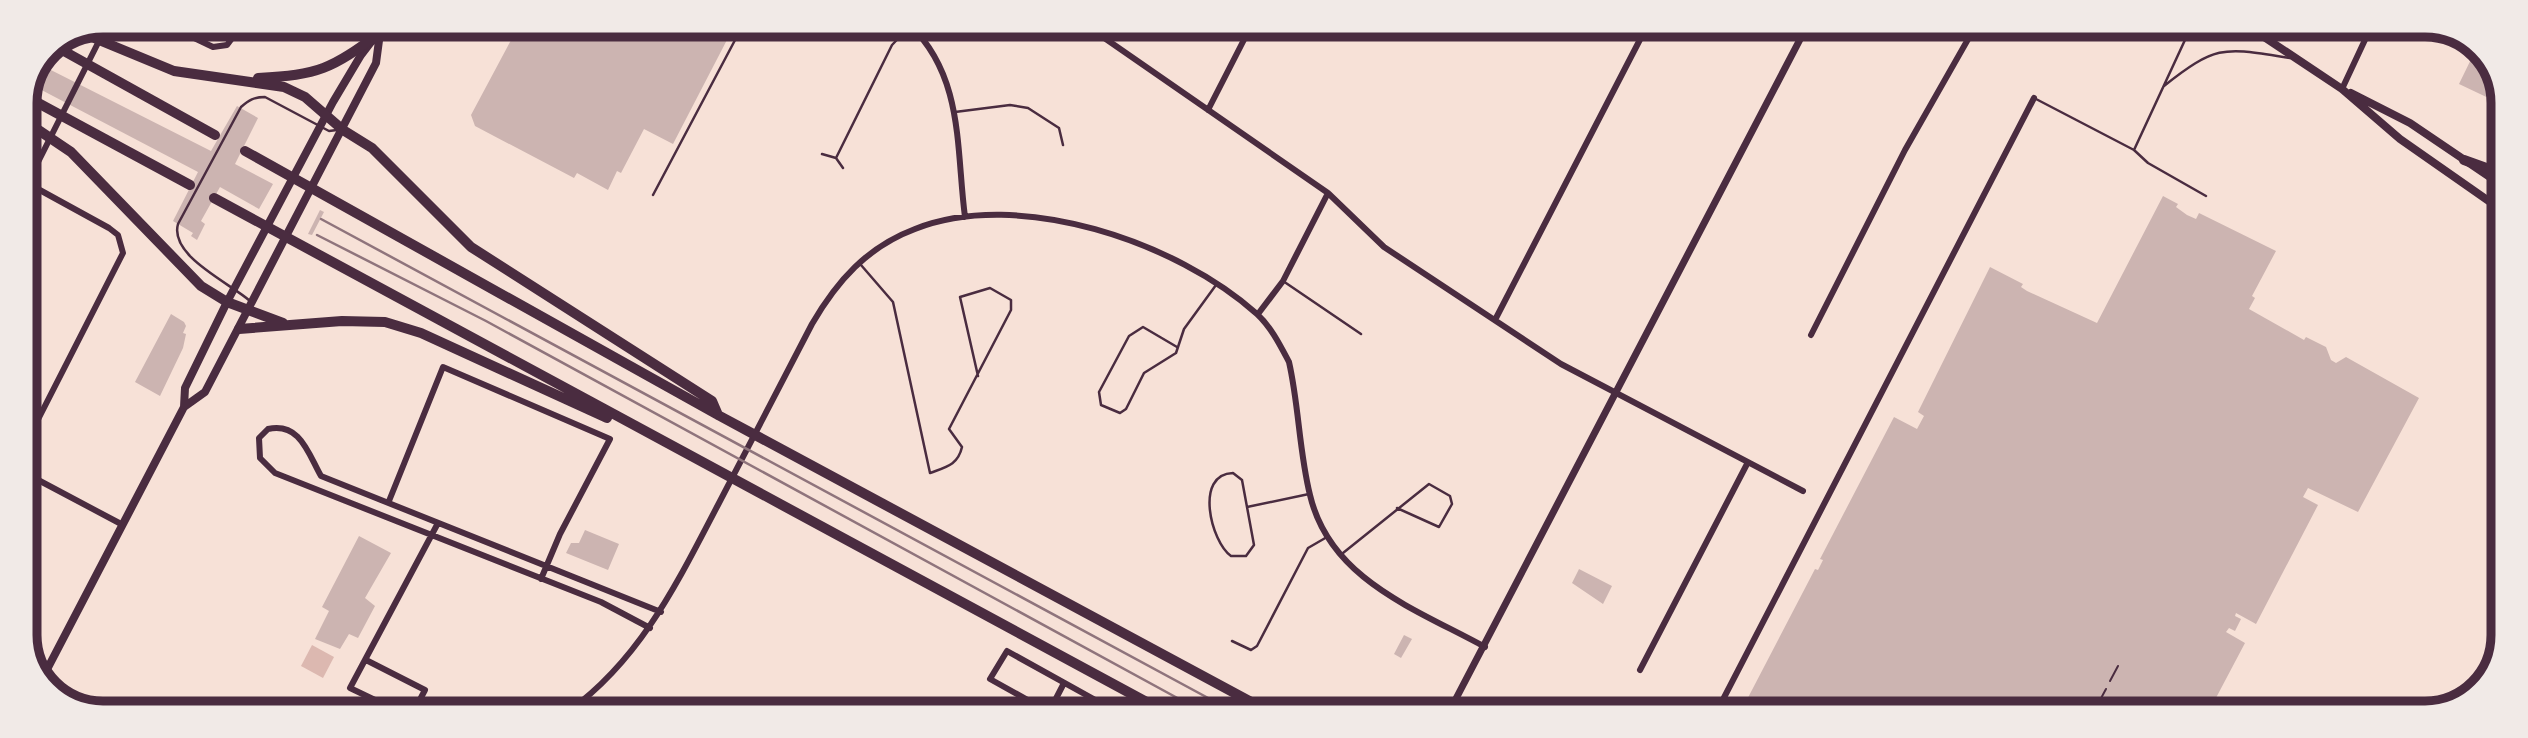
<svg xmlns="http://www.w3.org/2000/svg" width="2528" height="738" viewBox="0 0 2528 738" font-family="Roboto,sans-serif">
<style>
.water{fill:#dcb8b0}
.building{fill:#ccb4b1}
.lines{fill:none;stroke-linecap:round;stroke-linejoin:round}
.path{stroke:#4a2c40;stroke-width:2}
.service{stroke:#4a2c40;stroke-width:2.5}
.minor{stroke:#4a2c40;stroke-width:6}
.tertiary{stroke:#4a2c40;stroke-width:7}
.secondary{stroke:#4a2c40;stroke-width:8}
.motorway{stroke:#4a2c40;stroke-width:10}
.rail{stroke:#8f747c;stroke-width:2.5}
.rim{fill:none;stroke:#4a2c40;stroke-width:9}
</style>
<rect width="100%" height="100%" fill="#f7e1d7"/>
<!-- water -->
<path class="water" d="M312,645L334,657L323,678L301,666Z"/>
<!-- building -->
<path class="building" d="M519,25H727L729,36L673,144L644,129L621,173L617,171L608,190L577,173L574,178L475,126L471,115Z
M2477,47L2484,52L2503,96L2499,103L2459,84Z
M41,65L211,151L237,106L258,118L235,164L273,184L259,209L220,187L201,221L205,224L197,240L191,236L193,233L173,221L198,172L32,85Z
M2163,196L2178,204L2176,207L2187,215L2196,219L2199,213L2276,251L2252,296L2255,298L2249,309L2304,340L2306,337L2326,347L2331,360L2336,363L2346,357L2419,398L2358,512L2308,488L2303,497L2318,505L2256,624L2236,613L2235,616L2241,619L2235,631L2229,628L2226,632L2245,643L2208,713H1740L1815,569L1818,570L1823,560L1820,559L1894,417L1917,429L1924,416L1918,412L1990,267L2023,284L2021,287L2027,291L2097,323Z
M320,210L324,212L312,235L308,234Z
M171,314L184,322L186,326L183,333L186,334L183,348L160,396L135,382Z
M585,530L619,544L608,570L566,553L571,543H579Z
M359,536L391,553L365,598L375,606L358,638L349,634L340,649L315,639L329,611L322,607Z
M1579,569L1612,586L1603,604L1572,583Z
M1404,635L1412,639L1401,658L1394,654Z"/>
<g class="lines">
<!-- path -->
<path class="path" d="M2110,681L2118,666
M2093,713L2106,689"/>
<!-- service -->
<path class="service" d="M2164,86C2218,43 2225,48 2290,58
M2036,99L2134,150L2148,163L2206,196
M955,112L1010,105L1028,108L1059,128L1063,145
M2134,150L2191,27
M822,154L836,158
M843,168L836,158L892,45L910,26
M653,195L743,25
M861,265L893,302L930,473C946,467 958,465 962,447L949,429L1011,310V300L990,288L960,297L978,376
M1283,281L1361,334
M250,301C230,283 169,256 178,224L241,107C249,100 254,97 265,97L329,131L337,130
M1177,347L1143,327L1129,336L1099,392L1101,405L1120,413L1126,409L1144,373L1176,353L1184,329L1216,285
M1247,507L1242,480L1233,473C1194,474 1211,542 1231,556H1246L1254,545L1247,507L1309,494
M1343,553L1429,484L1450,496L1452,504L1439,527L1397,508
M1232,641L1251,650L1257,646L1308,548L1327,537"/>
<!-- minor -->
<path class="minor" d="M167,25L213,47L227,45L242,25
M910,25C964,77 956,149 965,217
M1087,26L1328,193L1384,247L1561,364L1803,491
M2342,89L2371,27
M1208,110L1251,26
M25,188L107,25
M1258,314L1283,281L1328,193
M1495,320L1647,26
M1811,335L1905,150L1975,27
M25,445L123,253L118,235L109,228L27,183
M25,473L123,525
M389,501L443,367L610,439L560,534L541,579
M650,628L601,602L275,473L260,458L259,438L268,429C300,422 308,453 321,476L661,612
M366,660L425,690L414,711
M1640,670L1747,464
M1064,683L1049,712L990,679L1007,651L1117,712
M398,711L350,688L438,523
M569,711C642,658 678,581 719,503C750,443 781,383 812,324C837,281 867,247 915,229C1019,188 1177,242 1257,314C1271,327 1280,345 1289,362C1299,406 1299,451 1310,495C1330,580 1416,609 1485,647
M1716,713L2034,98"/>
<!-- tertiary -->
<path class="tertiary" d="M1449,712L1807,26"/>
<!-- secondary -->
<path class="secondary" d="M2249,27L2342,89L2400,139L2503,211
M2351,93L2410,123L2503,186
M184,407L185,388L227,302L333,102L361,55L384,25
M41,681L184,407L205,392L376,63L380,33"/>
<!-- motorway -->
<path class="motorway" d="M82,33L174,71L284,87L305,97L343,130L372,148L471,247L712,401L718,415
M53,45L215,135
M258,78C319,75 331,69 380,33
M27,97L190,185
M25,121L71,152L201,286L227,302L283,323
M245,151L718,415L1270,712
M2464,160L2503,174
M214,198L1165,712
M239,329L342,321L385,322L421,333L607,418"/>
<!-- rail -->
<path class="rail" d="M321,219L1234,712
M317,235L486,321L1203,712"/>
</g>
<!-- crop -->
<path d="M0 0H2528V738H0ZM103 37H2425A66 66 0 0 1 2491 103V635A66 66 0 0 1 2425 701H103A66 66 0 0 1 37 635V103A66 66 0 0 1 103 37Z" fill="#f1eae7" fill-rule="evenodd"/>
<path class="rim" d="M103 37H2425A66 66 0 0 1 2491 103V635A66 66 0 0 1 2425 701H103A66 66 0 0 1 37 635V103A66 66 0 0 1 103 37Z"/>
</svg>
